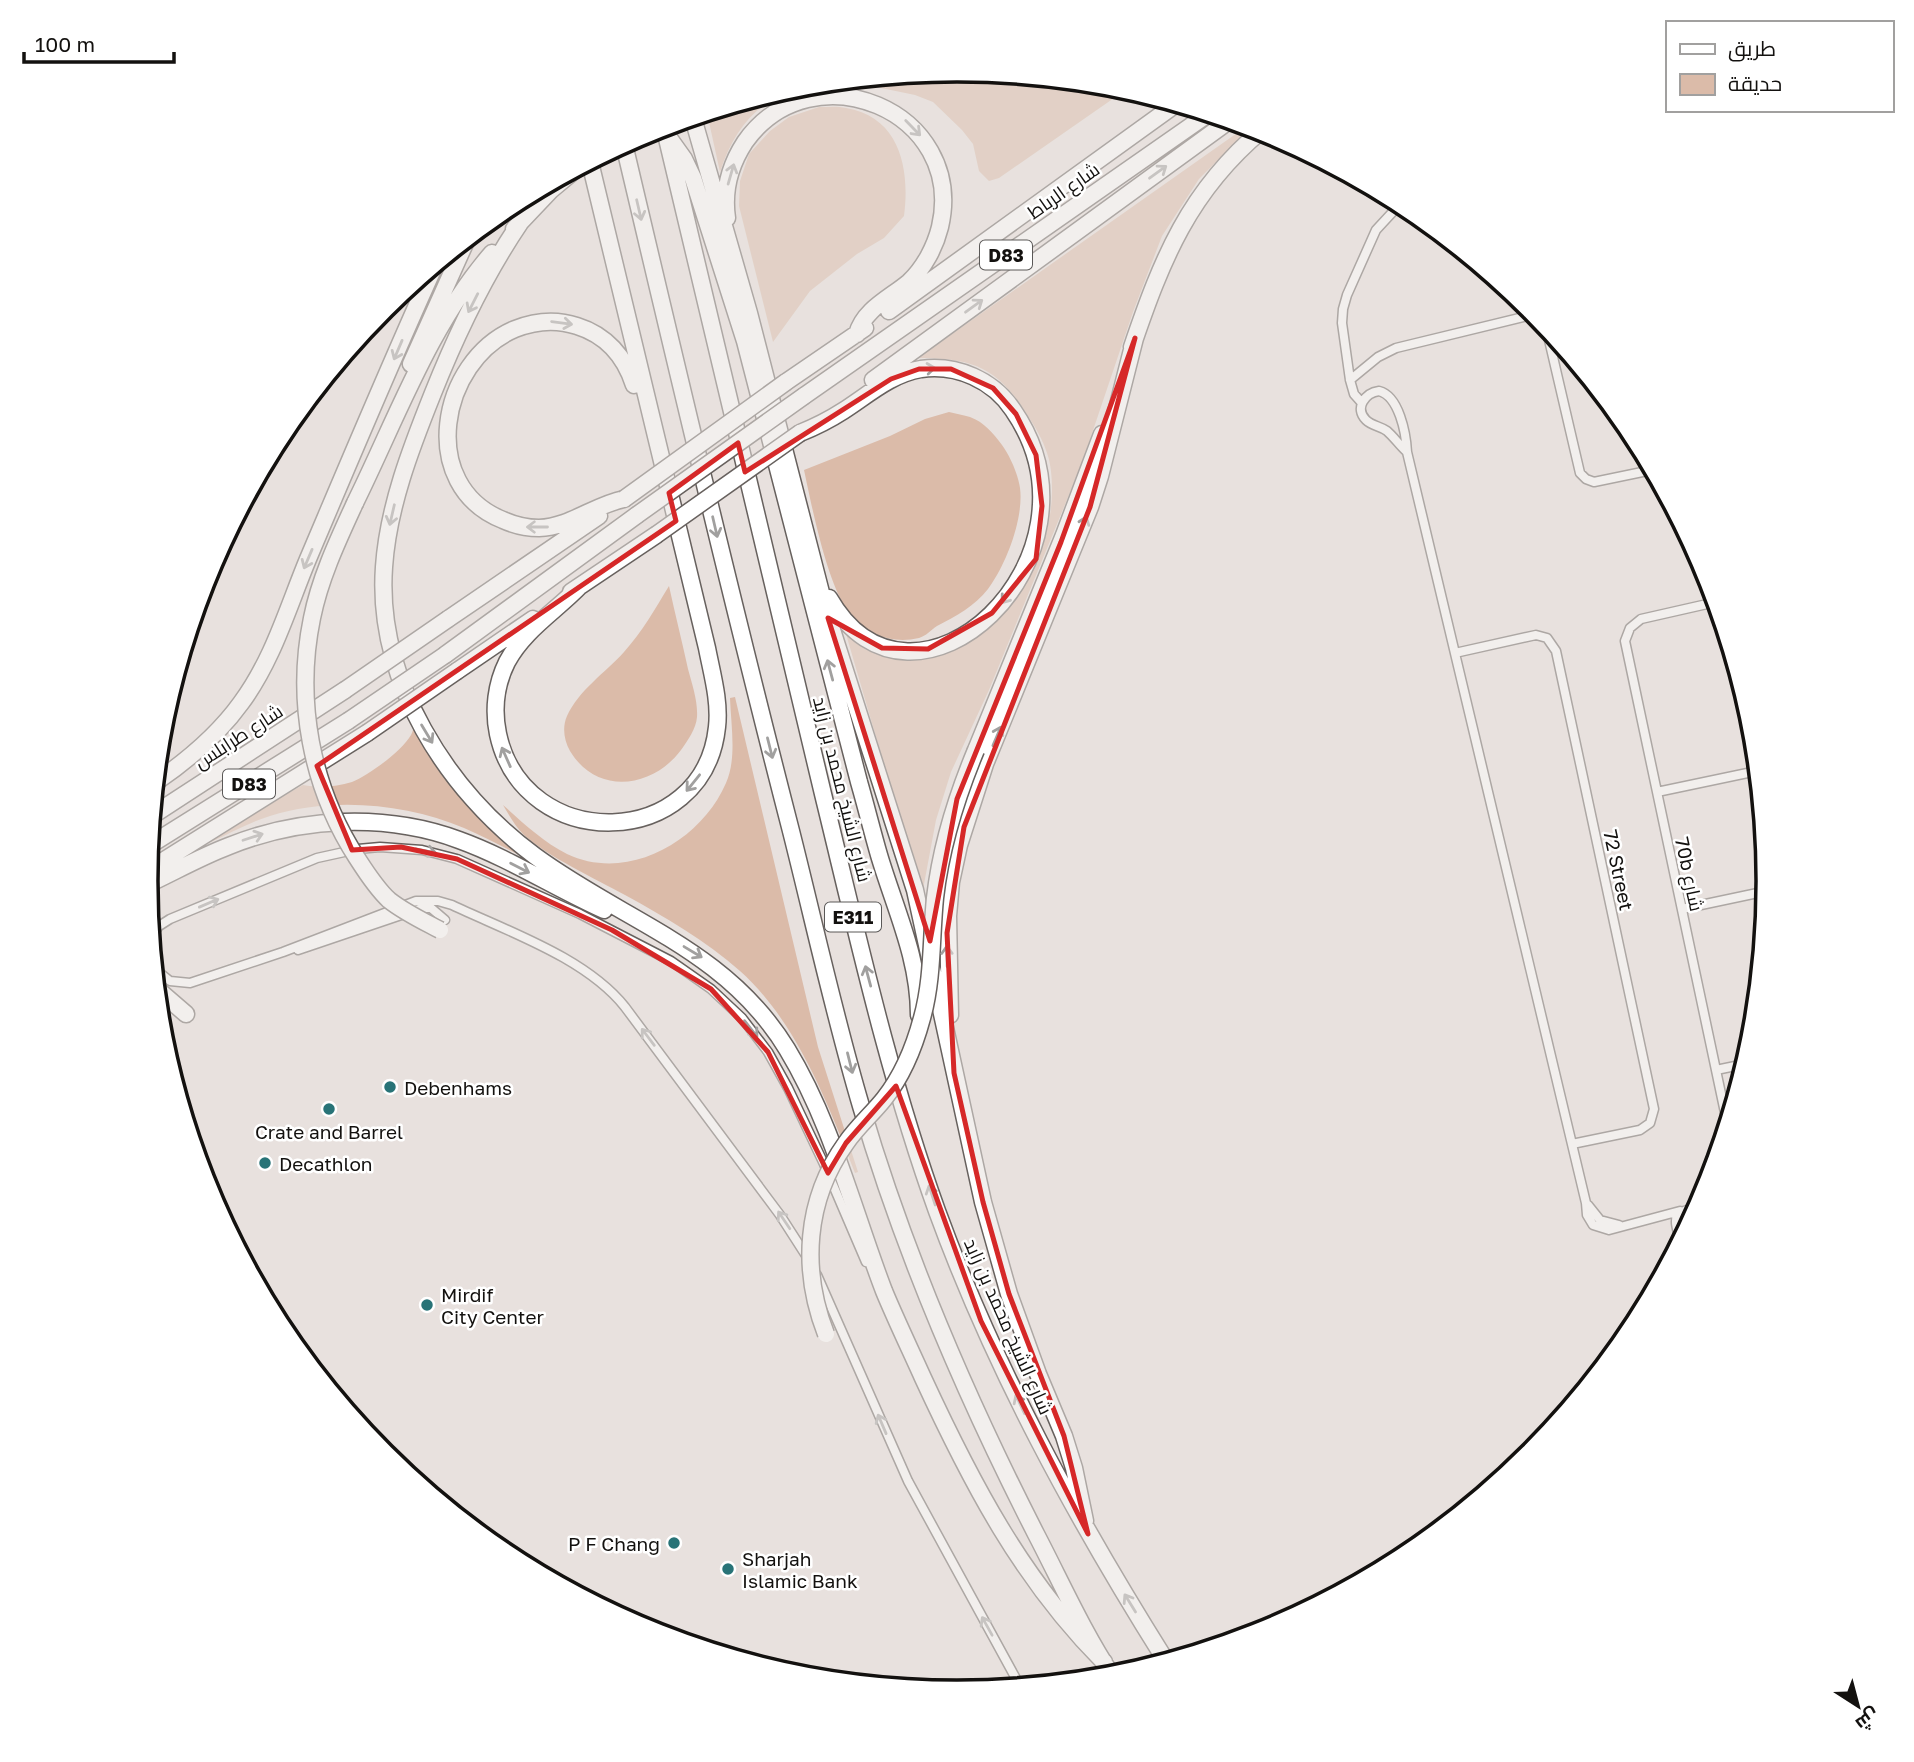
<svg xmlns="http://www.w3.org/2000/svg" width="1914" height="1762" viewBox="0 0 1914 1762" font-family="'Golos Text',Cairo,sans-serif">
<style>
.green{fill:#dbbba9}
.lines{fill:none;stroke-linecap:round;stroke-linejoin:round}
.minor-casing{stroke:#67615e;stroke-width:11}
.motorway-casing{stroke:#67615e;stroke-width:19}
.minor{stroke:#fff;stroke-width:8}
.motorway{stroke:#fff;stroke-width:16}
.motorway-bridge-casing{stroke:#67615e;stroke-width:19;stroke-linecap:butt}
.motorway-bridge{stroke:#fff;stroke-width:16}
.oneway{stroke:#a1a09f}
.marked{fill:none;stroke:#d62828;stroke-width:5;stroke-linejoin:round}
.poi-dot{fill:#287377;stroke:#fff;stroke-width:2.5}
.labels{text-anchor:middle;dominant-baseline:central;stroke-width:5;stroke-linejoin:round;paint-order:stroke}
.shield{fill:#fff;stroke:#5a5857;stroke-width:2}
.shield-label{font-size:18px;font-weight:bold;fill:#13110f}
.street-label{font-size:19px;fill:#13110f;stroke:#fff}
.poi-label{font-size:19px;fill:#13110f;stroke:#fff;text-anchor:start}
.rim{fill:none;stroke:#13110f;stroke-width:3.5}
</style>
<rect width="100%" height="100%" fill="#e8e1de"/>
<!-- green -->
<path class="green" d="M957,70L1116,86L1127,89L999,178L989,181L979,171L973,144L962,130L933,102L915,95L847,81Z
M812,84C762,95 735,125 720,172L707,113L732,108L799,86Z
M819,107C828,107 838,106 846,108C901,117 910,171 904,216L884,238L857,254L810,291L773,342L739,206L740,181L749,154L770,131L789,117Z
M1247,126L1251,127L1199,179L1162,236L1133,312L1082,463L989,690L951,772L936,820L922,895L846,634C865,652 876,656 902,657C990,661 1052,570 1052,490C1052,478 1051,464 1047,453C1043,440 1035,427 1028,416C998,368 974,358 918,358Z
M949,412C956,414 964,415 970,417C984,422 993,433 1002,445C1010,456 1018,474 1020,488C1024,518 1006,565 988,589C975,606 956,616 937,626C931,630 926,636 919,638C894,644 869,636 852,617C828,590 812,507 804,470L890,436L925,419Z
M669,586C675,614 682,641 688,669C692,684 698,701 697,717C696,729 688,740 681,750C653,788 597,796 570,751C564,741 562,727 567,716C579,690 605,673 624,652C642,632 655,609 669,586Z
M735,697L818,1047L858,1172L855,1173C828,1104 797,1022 740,971C706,941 665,917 625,895C596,879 548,857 524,835C515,826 509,815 503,805C522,822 543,842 567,854C628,883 701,841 726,783C737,758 731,726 730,698Z
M415,719C441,779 475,819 526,859C506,848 485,837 464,828C405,803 331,797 270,816C250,822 230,833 211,842L208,837L303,785C319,788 336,787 352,782C369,775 402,751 411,735C414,730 414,724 415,719Z"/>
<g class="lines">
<defs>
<path id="minor" d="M1546,327L1580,473L1586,479L1594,482L1652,470
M1350,380L1378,357L1396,348L1536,314
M1379,391C1399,396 1406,433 1407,452C1400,446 1394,437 1387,431C1380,426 1372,426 1366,420C1354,408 1365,393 1379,391Z
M1362,403L1354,394L1350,380L1342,323L1343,309L1347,295L1376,230L1401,203
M1407,452L1586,1203L1587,1215L1593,1225L1609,1230L1680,1211
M1716,602L1641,619L1630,628L1625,641L1727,1122
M1455,653L1536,635L1547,638L1556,651L1654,1109L1650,1123L1640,1130L1572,1144
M1657,792L1757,771
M1682,909L1767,891
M151,937L159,926L170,919L317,858L358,849L380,847L422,850L457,859L580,914L671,961L711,989L742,1018L768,1052L788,1088L824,1164L866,1262
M298,950L422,908H431L445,920
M155,969L170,981L190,983L283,952L416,901H438L452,905C509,932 586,958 625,1007L780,1215L807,1257
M1716,1070L1745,1064
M1588,1205L1600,1220L1619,1225
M1680,1241C1674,1217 1671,1213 1698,1207
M817,1275L908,1481L1020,1686"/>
<path id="motorway" d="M693,118L749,313L825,608L915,890L983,1202L1009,1294L1038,1374L1064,1436L1074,1468L1085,1521
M664,126C717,349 768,572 823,794C857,933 888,1075 937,1211C995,1370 1076,1518 1166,1661
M669,138L684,159L693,178L745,341L859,782C866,806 872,831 879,855C895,909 919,958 919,1015
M624,144C678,373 732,602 791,831C814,922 834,1015 861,1106C904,1253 966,1397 1036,1534C1061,1582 1083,1632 1113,1677
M727,218C723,191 730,165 745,142C812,47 967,111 940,227C935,247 924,268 909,282C890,298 864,309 857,334
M520,223C484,276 457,333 433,393C411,448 388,507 384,567C376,680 447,791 535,856C625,922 726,949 787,1049C832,1123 853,1210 884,1291C896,1320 910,1349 923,1378C971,1482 1022,1580 1104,1662
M514,229L551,190L575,170
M889,311L1176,104
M1132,347C1162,259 1189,191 1262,130
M411,364L467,239
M873,380L1230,120
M786,382L865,328
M804,396L1208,114
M800,433C815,427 829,420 843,411C868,395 891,374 921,369C957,364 993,380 1013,410C1115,558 913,745 829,598
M624,499C594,505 570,527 539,528C526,528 514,525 503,520C417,486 439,361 515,329C535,321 556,319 577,326C606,335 625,357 634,385
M355,503C396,420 430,324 492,253
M580,586C556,611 524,630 507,662C496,684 493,710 498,734C524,855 704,851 717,727C720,701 712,674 707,648L590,162
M571,592L656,535
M448,619L599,516
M445,655L637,515
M457,671L533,619
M976,750L1064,535L1102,434
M156,782C188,760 218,735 241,703C273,660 288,607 308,559C350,460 391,362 435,265
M153,815L345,690
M150,845L348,721
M147,871L367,733
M146,885C174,872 200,857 229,846C301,817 386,813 459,840C509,858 555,888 604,910
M157,989L186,1014
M950,1015L948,916L951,882L959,845L985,764L1090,507L1100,476L1135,338"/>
</defs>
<!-- minor casing -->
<use href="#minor" class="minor-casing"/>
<!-- motorway casing -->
<use href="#motorway" class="motorway-casing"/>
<!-- minor -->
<use href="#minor" class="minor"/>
<!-- motorway -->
<use href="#motorway" class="motorway"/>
<defs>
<path id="motorway-bridge" d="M624,499L786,382
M355,503C338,540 320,578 312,618C295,700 311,787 357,858C366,872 376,888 389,900C404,912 423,921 440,930
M637,515L804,396
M656,535L800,433
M345,690L448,619
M348,721L445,655
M367,733L457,671
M826,1334C801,1270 805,1200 846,1143C857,1127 872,1114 884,1099C903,1075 914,1048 922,1018C933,979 931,938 935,898C941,846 956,798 976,750"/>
</defs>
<!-- motorway-bridge casing -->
<use href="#motorway-bridge" class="motorway-bridge-casing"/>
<!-- motorway-bridge -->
<use href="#motorway-bridge" class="motorway-bridge"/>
</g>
<!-- one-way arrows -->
<defs><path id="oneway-shaft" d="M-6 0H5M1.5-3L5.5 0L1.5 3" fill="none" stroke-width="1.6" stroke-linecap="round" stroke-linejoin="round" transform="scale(1.75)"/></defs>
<g class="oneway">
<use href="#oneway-shaft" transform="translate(913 128) rotate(46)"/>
<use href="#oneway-shaft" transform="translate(1158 172) rotate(-36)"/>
<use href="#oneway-shaft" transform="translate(731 174) rotate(-74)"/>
<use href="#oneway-shaft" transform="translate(639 210) rotate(77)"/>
<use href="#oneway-shaft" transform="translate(473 303) rotate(117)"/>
<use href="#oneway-shaft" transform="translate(974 306) rotate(-36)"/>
<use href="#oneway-shaft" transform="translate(562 323) rotate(8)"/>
<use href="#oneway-shaft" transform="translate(398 350) rotate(113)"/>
<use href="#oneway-shaft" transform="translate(925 369) rotate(-6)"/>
<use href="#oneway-shaft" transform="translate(392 515) rotate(103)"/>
<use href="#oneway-shaft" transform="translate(1083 526) rotate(-70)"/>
<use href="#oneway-shaft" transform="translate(537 527) rotate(180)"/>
<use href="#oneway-shaft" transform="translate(715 527) rotate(77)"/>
<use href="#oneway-shaft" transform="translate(308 559) rotate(113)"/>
<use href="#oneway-shaft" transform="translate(1008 595) rotate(128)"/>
<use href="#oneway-shaft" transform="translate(830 670) rotate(-105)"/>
<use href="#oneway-shaft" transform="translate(427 734) rotate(59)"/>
<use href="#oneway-shaft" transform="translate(997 736) rotate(-67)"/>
<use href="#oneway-shaft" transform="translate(770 748) rotate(76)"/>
<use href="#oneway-shaft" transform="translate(506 757) rotate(-114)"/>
<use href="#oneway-shaft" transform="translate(693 783) rotate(129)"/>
<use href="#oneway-shaft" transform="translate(253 837) rotate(-18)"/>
<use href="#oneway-shaft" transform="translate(426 851) rotate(11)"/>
<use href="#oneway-shaft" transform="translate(520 868) rotate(27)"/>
<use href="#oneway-shaft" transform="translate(209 903) rotate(-23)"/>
<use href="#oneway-shaft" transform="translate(693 952) rotate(31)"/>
<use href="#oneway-shaft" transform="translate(947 956) rotate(-91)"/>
<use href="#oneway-shaft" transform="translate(868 976) rotate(-105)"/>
<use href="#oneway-shaft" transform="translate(751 1029) rotate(52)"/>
<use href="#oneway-shaft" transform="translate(648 1037) rotate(-127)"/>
<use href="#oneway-shaft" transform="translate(850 1063) rotate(76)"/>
<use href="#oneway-shaft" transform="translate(932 1195) rotate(-108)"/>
<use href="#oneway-shaft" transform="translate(784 1220) rotate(-124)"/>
<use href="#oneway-shaft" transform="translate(1020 1404) rotate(-115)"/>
<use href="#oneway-shaft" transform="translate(882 1424) rotate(-113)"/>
<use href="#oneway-shaft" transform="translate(1130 1603) rotate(-122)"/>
<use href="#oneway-shaft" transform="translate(987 1626) rotate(-119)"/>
</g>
<!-- marked area -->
<path d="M0 0H1914V1762H0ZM1135,338L1090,507L964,827L947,933L954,1073L983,1202L1009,1294L1064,1436L1088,1534L981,1321L896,1086L846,1143L828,1173L768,1052L711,989L612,930L457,859L401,847L352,850L317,766L676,521L669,493L738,443L745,472L891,379L919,369H951L993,388L1016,414L1036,455L1042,506L1036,559L992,613L928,649L882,648L828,618L930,941L957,799L1061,542Z" fill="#e8e1de" fill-opacity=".55" fill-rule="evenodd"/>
<path class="marked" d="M1135,338L1090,507L964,827L947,933L954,1073L983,1202L1009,1294L1064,1436L1088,1534L981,1321L896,1086L846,1143L828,1173L768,1052L711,989L612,930L457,859L401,847L352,850L317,766L676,521L669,493L738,443L745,472L891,379L919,369H951L993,388L1016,414L1036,455L1042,506L1036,559L992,613L928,649L882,648L828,618L930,941L957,799L1061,542Z"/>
<!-- markers -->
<g class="poi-dot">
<circle cx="390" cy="1087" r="7"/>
<circle cx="329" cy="1109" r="7"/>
<circle cx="265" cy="1163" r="7"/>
<circle cx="427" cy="1305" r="7"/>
<circle cx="674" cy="1543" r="7"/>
<circle cx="728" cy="1569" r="7"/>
</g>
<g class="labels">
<!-- shield labels -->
<g class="shield">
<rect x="980" y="240.5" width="52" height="29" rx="5"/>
<rect x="223" y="769.5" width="52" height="29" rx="5"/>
<rect x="825" y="902.5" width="56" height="29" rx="5"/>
</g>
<g class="shield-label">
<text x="1006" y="255">D83</text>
<text x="249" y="784">D83</text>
<text x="853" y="917">E311</text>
</g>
<!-- street labels -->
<g class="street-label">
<text transform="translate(1063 190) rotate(-35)">شارع الرباط</text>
<text transform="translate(238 736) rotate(-33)">شارع طرابلس</text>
<text transform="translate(843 789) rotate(76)">شارع الشيخ محمد بن زايد</text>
<text transform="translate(1619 870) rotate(78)">72 Street</text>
<text transform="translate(1690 874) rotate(78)">70b شارع</text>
<text transform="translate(1009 1326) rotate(66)">شارع الشيخ محمد بن زايد</text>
</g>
<!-- poi labels -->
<g class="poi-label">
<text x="404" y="1087">Debenhams</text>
<text x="329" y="1131" text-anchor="middle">Crate and Barrel</text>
<text x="279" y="1163">Decathlon</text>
<text x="441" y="1294">Mirdif<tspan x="441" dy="22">City Center</tspan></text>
<text x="660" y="1543" text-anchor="end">P F Chang</text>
<text x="742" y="1558">Sharjah<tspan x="742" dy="22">Islamic Bank</tspan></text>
</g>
</g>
<!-- crop -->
<path d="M0 0H1914V1762H0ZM158 881a799 799 0 1 1 1598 0a799 799 0 1 1-1598 0Z" fill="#fff" fill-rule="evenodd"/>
<path class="rim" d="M158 881a799 799 0 1 1 1598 0a799 799 0 1 1-1598 0Z"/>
<!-- legend -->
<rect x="1666" y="21" width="228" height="91" fill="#ffffff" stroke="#a1a09f" stroke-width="2"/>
<rect x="1680" y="44" width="35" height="10" fill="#ffffff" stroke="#a1a09f" stroke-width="2"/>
<text x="1728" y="56" font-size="21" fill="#13110f">طريق</text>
<rect x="1680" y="74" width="35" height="21" fill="#dbbba9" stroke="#a1a09f" stroke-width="2"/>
<text x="1728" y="91" font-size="21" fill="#13110f">حديقة</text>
<!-- north arrow -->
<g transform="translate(1858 1706) rotate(144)" stroke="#ffffff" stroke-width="5" paint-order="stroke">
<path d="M0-5L12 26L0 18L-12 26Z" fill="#13110f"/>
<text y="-10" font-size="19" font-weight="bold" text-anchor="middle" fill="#13110f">ش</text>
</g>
<!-- scale -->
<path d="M24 52v10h150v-10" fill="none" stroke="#13110f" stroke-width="3.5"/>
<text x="35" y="52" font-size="21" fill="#13110f" stroke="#ffffff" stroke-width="5" paint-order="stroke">100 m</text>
</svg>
